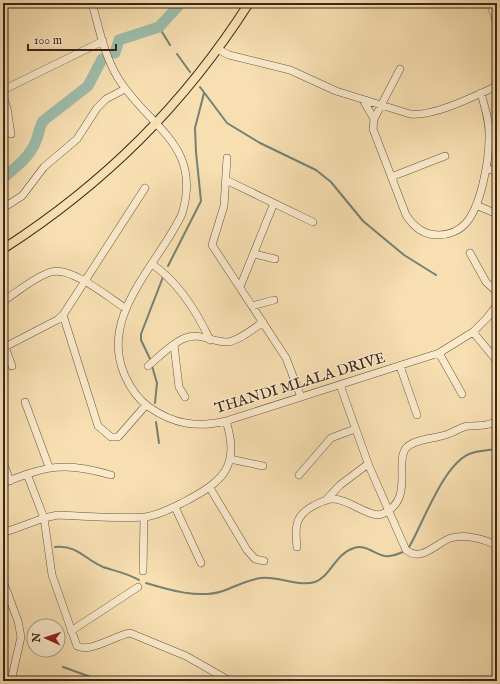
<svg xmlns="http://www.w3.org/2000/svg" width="500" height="684" viewBox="0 0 500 684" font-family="'IM FELL English',serif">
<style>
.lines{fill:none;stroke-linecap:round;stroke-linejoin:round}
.stream{stroke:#758172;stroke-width:2}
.river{stroke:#9dbdac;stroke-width:11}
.minor-casing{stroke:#695440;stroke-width:8}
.major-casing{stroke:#3a261b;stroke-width:10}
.minor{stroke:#faeacc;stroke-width:7}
.major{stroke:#f7dfb1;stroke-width:8}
.labels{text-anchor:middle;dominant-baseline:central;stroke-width:3;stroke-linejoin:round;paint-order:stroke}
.street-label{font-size:15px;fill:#3a261b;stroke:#faeacc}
</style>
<rect width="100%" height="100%" fill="#f7dfb1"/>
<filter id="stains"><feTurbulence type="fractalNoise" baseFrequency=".005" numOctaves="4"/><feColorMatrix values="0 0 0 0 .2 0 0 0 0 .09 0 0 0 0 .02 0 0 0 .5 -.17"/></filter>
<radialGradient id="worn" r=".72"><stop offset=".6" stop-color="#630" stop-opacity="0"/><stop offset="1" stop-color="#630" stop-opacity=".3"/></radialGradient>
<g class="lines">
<!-- stream -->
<path class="stream" d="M159,27L170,45
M177,54L190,72
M200,87L227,123L260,143L316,170L331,182L363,221L404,255L436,275
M168,266L201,201L196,152L195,128L204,93
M151,361L141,340V334L163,277
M152,366L157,383L155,403
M156,422L159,443
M55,547C78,545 84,559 103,567C115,571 127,573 139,580
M408,549C423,524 444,461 472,453C480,450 489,450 497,449
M146,583C169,590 199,599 223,591C237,586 246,580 261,578C279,576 297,587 315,582C331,576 335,554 354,548C366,544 374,554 385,556C392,557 397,554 403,552
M63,667L102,681"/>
<!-- river -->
<path class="river" d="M115,53L119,40L159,27L181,3
M3,178C15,168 30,157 36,141C39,134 39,128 43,121L88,86L102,59"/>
<defs>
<path id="minor" d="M92,3C99,28 104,55 118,78C148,127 203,144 182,214C158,265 98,316 125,376C130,387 139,400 149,407C173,424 197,428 226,421L439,353L473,332L487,318L497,305
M490,3L497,23
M217,49L229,55L290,70L336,91L410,114C433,117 475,96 497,86
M400,69L374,119L373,129L406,215C413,226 424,235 438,235C448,235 459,231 466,223C481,206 489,161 489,138C490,123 485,108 481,93
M3,90L103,41
M3,96L7,108L11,134
M363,100L374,119
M227,158L224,206L212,245L286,358L301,397
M486,169L497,171
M391,177L445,156
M226,180L313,222
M476,205L497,214
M3,208L22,196L44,167L77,139L97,108L106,99L125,89
M470,253L486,282L497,292
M254,254L275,259
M152,264C178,282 197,312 210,340
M240,287L274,203
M3,301C18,292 34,277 51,272C71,266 108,297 125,308
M252,306L274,300
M63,315L98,426L111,437H118L146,405
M473,332L497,361
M174,345L179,387L185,397
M5,347L12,366
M3,348L57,320L63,315L145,188
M439,353L462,394
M148,366C159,357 172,343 185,338C199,332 214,343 228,342C240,340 253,329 263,322
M400,366L417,415
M340,385L369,466L406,550C422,563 437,542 451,538C464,534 486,539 497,546
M25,402L49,467
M230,459L263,466
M3,462L10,481
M27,474L44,518L52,575L77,646C90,653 114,636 130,633L186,656L230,681
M299,475L331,438L355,429
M3,483C47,466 64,461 111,475
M210,488L247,550L255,559L264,561
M326,500L340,485L368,464
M175,507L201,563
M3,533L44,518L58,515C86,516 115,519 144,517C157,516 172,508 184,502C222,482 241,467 226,421
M297,547C295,529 294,516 313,506C319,503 326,499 333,499C347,498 371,519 382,514C416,500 393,461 407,447C417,438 436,439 448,434C455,432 460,427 468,426C479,425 486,427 497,421
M143,571L144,517
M3,581L18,621L21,637L11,681
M71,631L138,587"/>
<path id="major" d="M3,249C104,184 184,105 249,3"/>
</defs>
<!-- minor casing -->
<use href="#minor" class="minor-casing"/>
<!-- major casing -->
<use href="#major" class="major-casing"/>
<!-- minor -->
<use href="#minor" class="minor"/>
<!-- major -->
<use href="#major" class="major"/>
</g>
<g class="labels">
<!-- street labels -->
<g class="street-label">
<text transform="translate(300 383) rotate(-17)">THANDI MLALA DRIVE</text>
</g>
</g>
<!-- margin -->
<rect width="500" height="684" fill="none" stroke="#f7dfb1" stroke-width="16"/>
<rect x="4" y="4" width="492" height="676" fill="none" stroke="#3a261b" stroke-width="2"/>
<rect x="8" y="8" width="484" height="668" fill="none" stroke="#3a261b"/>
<!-- north arrow -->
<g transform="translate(46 638) rotate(273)"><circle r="19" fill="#faeacc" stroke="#ad9c85"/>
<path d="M0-3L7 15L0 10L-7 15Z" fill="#8f2418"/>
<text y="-6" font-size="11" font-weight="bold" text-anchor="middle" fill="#3a261b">N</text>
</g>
<!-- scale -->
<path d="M28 44v6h88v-6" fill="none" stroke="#3a261b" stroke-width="2"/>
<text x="34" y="44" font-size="12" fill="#3a261b" stroke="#faeacc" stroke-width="3" paint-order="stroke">100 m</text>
<rect width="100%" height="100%" filter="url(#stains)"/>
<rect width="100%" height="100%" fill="url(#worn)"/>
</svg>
